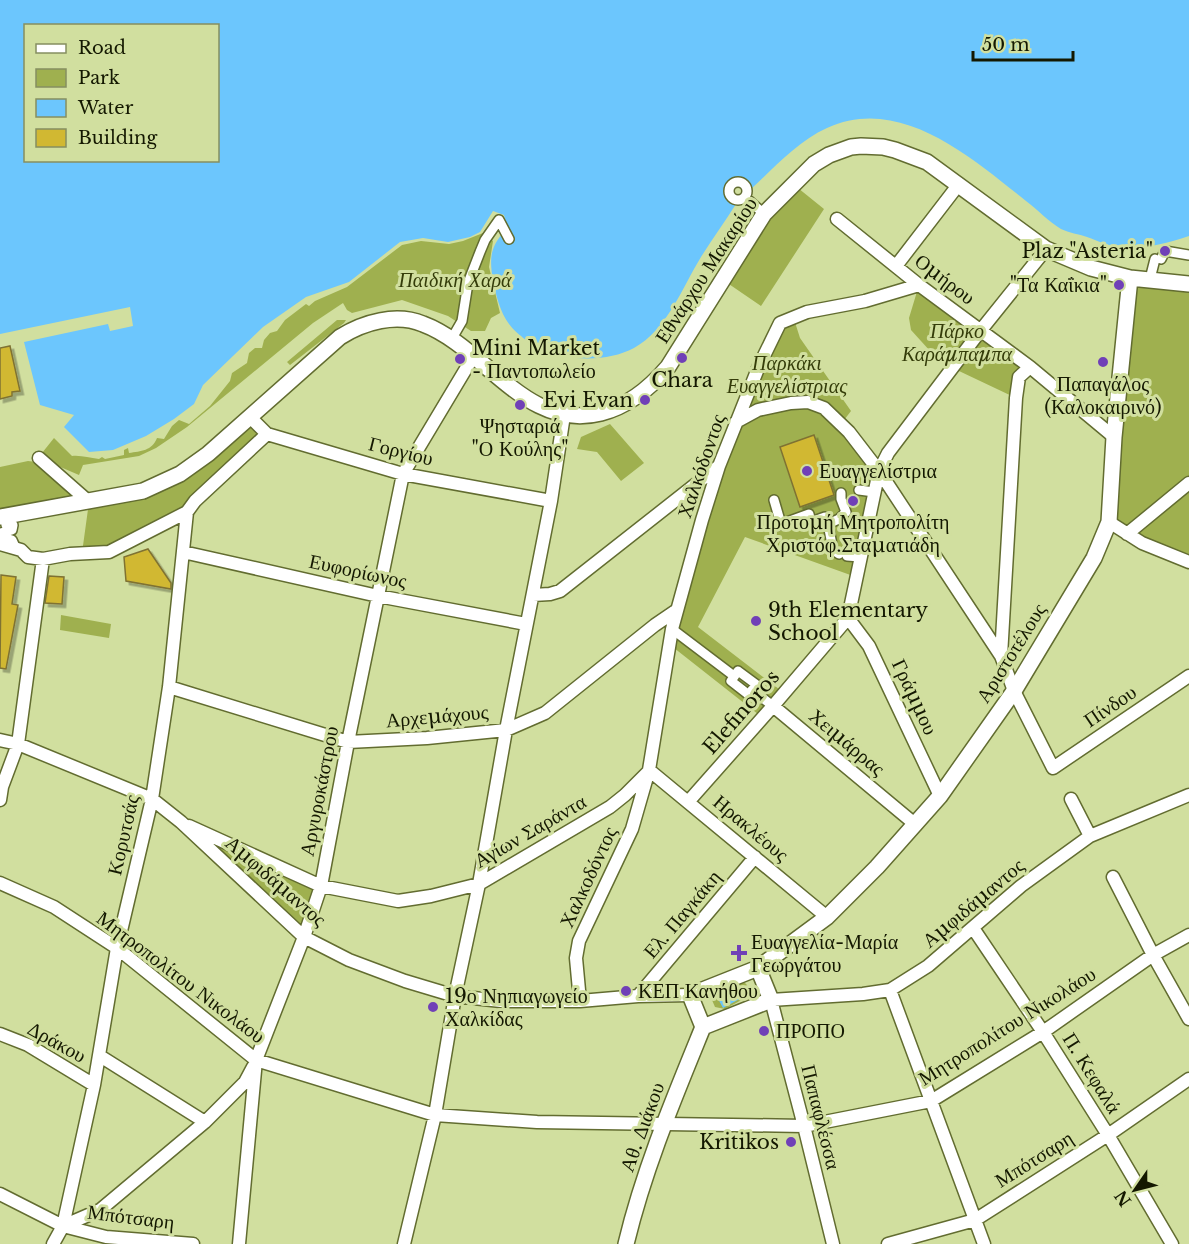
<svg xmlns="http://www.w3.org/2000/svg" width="1189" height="1244" viewBox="0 0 1189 1244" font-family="'Libre Baskerville',serif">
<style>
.green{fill:#9fb04f}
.water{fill:#6cc6fd;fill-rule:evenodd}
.building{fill:#d1b832;stroke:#7f7232;stroke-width:1.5;filter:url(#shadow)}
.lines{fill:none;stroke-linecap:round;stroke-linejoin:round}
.pedestrian-casing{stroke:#626c30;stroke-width:12}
.minor-casing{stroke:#626c30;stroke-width:15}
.tertiary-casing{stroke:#626c30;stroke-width:18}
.pedestrian{stroke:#fff;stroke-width:9}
.minor{stroke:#fff;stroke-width:12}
.tertiary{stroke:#fff;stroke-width:15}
.poi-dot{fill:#7040b7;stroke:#d1df9f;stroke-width:2}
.labels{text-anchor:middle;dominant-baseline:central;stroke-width:6;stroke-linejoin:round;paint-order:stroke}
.poi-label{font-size:20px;fill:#141801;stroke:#d1df9f;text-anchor:start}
.street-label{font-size:20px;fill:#141801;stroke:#d1df9f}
.park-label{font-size:20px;font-style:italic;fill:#343c09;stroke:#d1df9f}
</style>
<defs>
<filter id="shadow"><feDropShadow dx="3.5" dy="3.5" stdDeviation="0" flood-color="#0004"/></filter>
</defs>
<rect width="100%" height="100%" fill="#d1df9f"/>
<!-- green -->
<path class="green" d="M793,184L824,209L761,306L723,280Z
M483,233L493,241L489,267L500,313L491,318L485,331H471L448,316L402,300L352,313L347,310L343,303L313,323L187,427L156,448L139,456L83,465L79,475L58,466L42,453L54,438L72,456C81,455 89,458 99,459L102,457L105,459L124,455V450L128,448L129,453C141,451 152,451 157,438L164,439L172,426L179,420L189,424L210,406L230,381L232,373L247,363L249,353L255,348H262L264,340L270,333L277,331L285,320L306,304L309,306L315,301L347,287L402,245L421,241L449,244L463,241Z
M1130,278L1189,284V562L1109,522Z
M919,285L1030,367L1016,398L940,362L911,330L909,318Z
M793,316L800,338L851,411L841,424L879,471L856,577L745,537L698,627L784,693L763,718L669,644L702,520L780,323Z
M337,320H346L344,323L290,365L287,362Z
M250,417L267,434L195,501L109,552L82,553L89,502L0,517V467L28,461L45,463L90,502L143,491Z
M610,424L644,463L621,481L597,452L577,449L581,437Z
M61,615L111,624L109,638L60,630Z
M181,822L321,886L304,937Z
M742,980L749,987L747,997L725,1009L715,1007L712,1000L714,993Z"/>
<!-- water -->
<path class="water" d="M0,0H1189V236C1167,243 1146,249 1122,248C1111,247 1098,241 1087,237C1079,234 1069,233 1061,229C1049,222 1037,209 1026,201C972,158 900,94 827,128C798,141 775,167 752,188L741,178L728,181L725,187L726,194L736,204C725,222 712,239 701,257C682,288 667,330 634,348C596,368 536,359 509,324C500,312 496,295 493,281C490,261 489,250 502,234L511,241L504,215L493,211L480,232L470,237L448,242L423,238L400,242L349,282L306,297L263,327L203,385L194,404L174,419L146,436L113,450L89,452L64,427L74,415L40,405L24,342L108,324L110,331L133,326L130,307L0,334ZM26,26H218V160H26Z
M738,983L745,996L723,1008L716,995Z"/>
<!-- building -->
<path class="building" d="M10,346L20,391L12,392V396L0,399V348Z
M814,435L834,495L800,507L780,447Z
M148,549L171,583V589L126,581L124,557Z
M1,575L16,577L12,604L18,605L6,669L0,668Z
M49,576L64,577L62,604L45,603Z"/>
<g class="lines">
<defs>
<path id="pedestrian" d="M729 191a9 9 0 1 1 18 0a9 9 0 1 1-18 0Z
M745,197L764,214
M1161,259L1165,251L1189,255
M1150,279L1155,259
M451,340L462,321L468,283L480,252L485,240L499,220L509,239
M859,490L874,492
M774,500L781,524
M5,516L6,525H13L12,530L1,533L2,537L12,540L16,549
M828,524L833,550L839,554
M776,526L809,514L811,522L825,517L828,524L839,519L846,512L841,499V493
M847,556L860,557
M672,629L734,676
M738,671L757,685L749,695L731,681Z
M752,690L773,706"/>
<path id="minor" d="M837,219L919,285L1030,367L1114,437
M896,266L959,184
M250,417L267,434L403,474L551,501
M736,422L758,410L791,403L808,402L824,408L849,432L879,471L1001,656L1014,691L1053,768L1189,676
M39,458L89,502
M1109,522L1142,543L1189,562
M1127,534L1189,483
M0,544L21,550L28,557L43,559L70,554L109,552L187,512
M183,552L378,596L526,624
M533,595L550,594L560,591L719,466
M848,618L869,646L940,796
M1001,656L1016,398L1019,377L1030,367
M169,687L348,742L427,738L506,730L545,713L655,625L677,610
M773,706L916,825
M0,740L18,744L152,799L181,822L304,937L349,960L405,981L455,996L501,1001H580L638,996L690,995
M649,770L827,917
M1071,799L1090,836
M0,800L2,787L18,744L43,559
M688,802L773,706L848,618L879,471L888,453L981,330L1046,249
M189,826L321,886L398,901L431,896L479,884L610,807L625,795L649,771
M1113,877L1153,955L1189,1019
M0,883L54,907L117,948L256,1060L435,1115L537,1122L804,1126L931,1101L1043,1032L1153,955L1189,935
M973,928L1043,1032L1108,1135L1172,1244
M890,990L984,1244
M638,996L755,857
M580,1001L576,958L579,941L632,829L649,770L672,629L702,520L719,466L759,366L780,323L807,312L865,301L919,285
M0,1034L28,1045L94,1085
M100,1056L205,1122
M0,1194L63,1226L106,1237L193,1244
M63,1226L100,1210L205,1122L245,1082L253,1067
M53,1244L63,1226L94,1085L117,948L152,799L169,687L187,512L195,501L267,434
M239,1244L256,1060L304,937L321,886L348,742L403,474L473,357
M404,1244L435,1115L455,996L479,884L506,730L551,501L564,415
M833,1244L804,1126L771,1000L863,994L890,990L928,966L1021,886L1090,836L1189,795
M888,1244L975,1220L1108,1135L1189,1079"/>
<path id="tertiary" d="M0,517L143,491L180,474L208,454L340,337C364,322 396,313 423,324C485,347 526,432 601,413C628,406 650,388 668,367L764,214L814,164L829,155L851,147L861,146L883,147L895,150L927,162L1046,249L1091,268L1130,278L1189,284
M758,968L827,917L877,867L940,796L1014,691L1094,558L1109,522L1114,437L1130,278
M758,968L771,1000L703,1027L690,995Z
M626,1244C644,1169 674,1098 703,1027"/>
</defs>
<!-- pedestrian casing -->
<use href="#pedestrian" class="pedestrian-casing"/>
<!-- minor casing -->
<use href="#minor" class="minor-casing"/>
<!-- tertiary casing -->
<use href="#tertiary" class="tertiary-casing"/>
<!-- pedestrian -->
<use href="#pedestrian" class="pedestrian"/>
<!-- minor -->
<use href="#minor" class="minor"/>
<!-- tertiary -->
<use href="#tertiary" class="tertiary"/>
</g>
<!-- markers -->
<g class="poi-dot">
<circle cx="1165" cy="251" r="6"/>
<circle cx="1119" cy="285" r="6"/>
<circle cx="682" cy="358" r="6"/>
<circle cx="460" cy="359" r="6"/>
<circle cx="1103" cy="362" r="6"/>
<circle cx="645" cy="400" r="6"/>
<circle cx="520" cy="405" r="6"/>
<circle cx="807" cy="471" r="6"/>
<circle cx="853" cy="501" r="6"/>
<circle cx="756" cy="621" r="6"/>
<path d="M736 944h6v6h6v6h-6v6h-6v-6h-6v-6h6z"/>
<circle cx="626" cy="991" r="6"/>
<circle cx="433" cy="1007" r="6"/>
<circle cx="764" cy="1031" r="6"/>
<circle cx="791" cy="1142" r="6"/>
</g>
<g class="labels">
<!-- poi labels -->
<g class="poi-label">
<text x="1153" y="251" text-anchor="end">Plaz "Asteria"</text>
<text x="1107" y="285" text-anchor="end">"Τα Καΐκια"</text>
<text x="472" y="348">Mini Market<tspan x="472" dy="23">- Παντοπωλείο</tspan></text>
<text x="682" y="380" text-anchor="middle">Chara</text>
<text x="1103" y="384" text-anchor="middle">Παπαγάλος<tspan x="1103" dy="23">(Καλοκαιρινό)</tspan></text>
<text x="633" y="400" text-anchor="end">Evi Evan</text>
<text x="520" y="426" text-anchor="middle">Ψησταριά<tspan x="520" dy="23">"Ο Κούλης"</tspan></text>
<text x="819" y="471">Ευαγγελίστρια</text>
<text x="853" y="522" text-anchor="middle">Προτομή Μητροπολίτη<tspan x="853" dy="23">Χριστόφ.Σταματιάδη</tspan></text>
<text x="768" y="610">9th Elementary<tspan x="768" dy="23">School</tspan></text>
<text x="751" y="942">Ευαγγελία-Μαρία<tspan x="751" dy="23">Γεωργάτου</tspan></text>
<text x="638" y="991">ΚΕΠ Κανήθου</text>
<text x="445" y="996">19ο Νηπιαγωγείο<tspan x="445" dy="23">Χαλκίδας</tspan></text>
<text x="776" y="1031">ΠΡΟΠΟ</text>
<text x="779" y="1142" text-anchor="end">Kritikos</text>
</g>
<!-- street labels -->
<g class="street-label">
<text transform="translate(706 270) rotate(-57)">Εθνάρχου Μακαρίου</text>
<text transform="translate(945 279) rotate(37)">Ομήρου</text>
<text transform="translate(401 451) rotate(14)">Γοργίου</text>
<text transform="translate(701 466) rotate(-71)">Χαλκόδοντος</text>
<text transform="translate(358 571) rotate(12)">Ευφορίωνος</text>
<text transform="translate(1011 653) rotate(-58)">Αριστοτέλους</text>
<text transform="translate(915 697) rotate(65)">Γράμμου</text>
<text transform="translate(1110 706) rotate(-34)">Πίνδου</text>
<text transform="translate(741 712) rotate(-49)">Elefinoros</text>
<text transform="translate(437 716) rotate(-5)">Αρχεμάχους</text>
<text transform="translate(847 742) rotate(40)">Χειμάρρας</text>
<text transform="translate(319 791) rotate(-79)">Αργυροκάστρου</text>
<text transform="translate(751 828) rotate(40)">Ηρακλέους</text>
<text transform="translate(530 831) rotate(-30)">Αγίων Σαράντα</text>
<text transform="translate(123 835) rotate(-77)">Κορυτσάς</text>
<text transform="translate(588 877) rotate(-65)">Χαλκοδόντος</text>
<text transform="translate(276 881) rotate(41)">Αμφιδάμαντος</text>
<text transform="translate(973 903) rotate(-40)">Αμφιδάμαντος</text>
<text transform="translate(682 914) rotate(-50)">Ελ. Παγκάκη</text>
<text transform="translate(181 977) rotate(37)">Μητροπολίτου Νικολάου</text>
<text transform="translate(1007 1026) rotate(-32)">Μητροπολίτου Νικολάου</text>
<text transform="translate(57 1042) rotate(29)">Δράκου</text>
<text transform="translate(1092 1073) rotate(58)">Π. Κεφαλά</text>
<text transform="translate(821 1117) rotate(76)">Παπαφλέσσα</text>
<text transform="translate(642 1127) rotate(-70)">Αθ. Διάκου</text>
<text transform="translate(1034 1159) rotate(-32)">Μπότσαρη</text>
<text transform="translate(131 1217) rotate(7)">Μπότσαρη</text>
</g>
<!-- park labels -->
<g class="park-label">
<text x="455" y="280">Παιδική Χαρά</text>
<text x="957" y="331">Πάρκο<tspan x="957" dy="23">Καράμπαμπα</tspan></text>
<text x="787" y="363">Παρκάκι<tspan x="787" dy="23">Ευαγγελίστριας</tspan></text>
</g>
</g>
<!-- legend -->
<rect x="24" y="24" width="195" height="138" fill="#d1df9f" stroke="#858f60" stroke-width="1.5"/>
<rect x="36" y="44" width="30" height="9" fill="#ffffff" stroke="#858f60" stroke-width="1.5"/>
<text x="78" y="54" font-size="18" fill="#141801">Road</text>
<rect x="36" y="69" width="30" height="18" fill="#9fb04f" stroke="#858f60" stroke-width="1.5"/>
<text x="78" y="84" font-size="18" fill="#141801">Park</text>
<rect x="36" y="99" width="30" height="18" fill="#6cc6fd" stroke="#858f60" stroke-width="1.5"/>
<text x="78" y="114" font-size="18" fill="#141801">Water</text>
<rect x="36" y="129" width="30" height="18" fill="#d1b832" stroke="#858f60" stroke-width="1.5"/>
<text x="78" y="144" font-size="18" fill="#141801">Building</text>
<!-- north arrow -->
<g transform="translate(1135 1190) rotate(235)" stroke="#d1df9f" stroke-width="4.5" paint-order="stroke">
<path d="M0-4.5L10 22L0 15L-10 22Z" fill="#141801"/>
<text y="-9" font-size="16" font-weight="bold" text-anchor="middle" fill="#141801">N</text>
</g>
<!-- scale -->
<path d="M973 51v9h100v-9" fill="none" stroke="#141801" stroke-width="3"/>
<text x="982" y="51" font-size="18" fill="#141801" stroke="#d1df9f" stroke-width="4.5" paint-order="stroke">50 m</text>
</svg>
